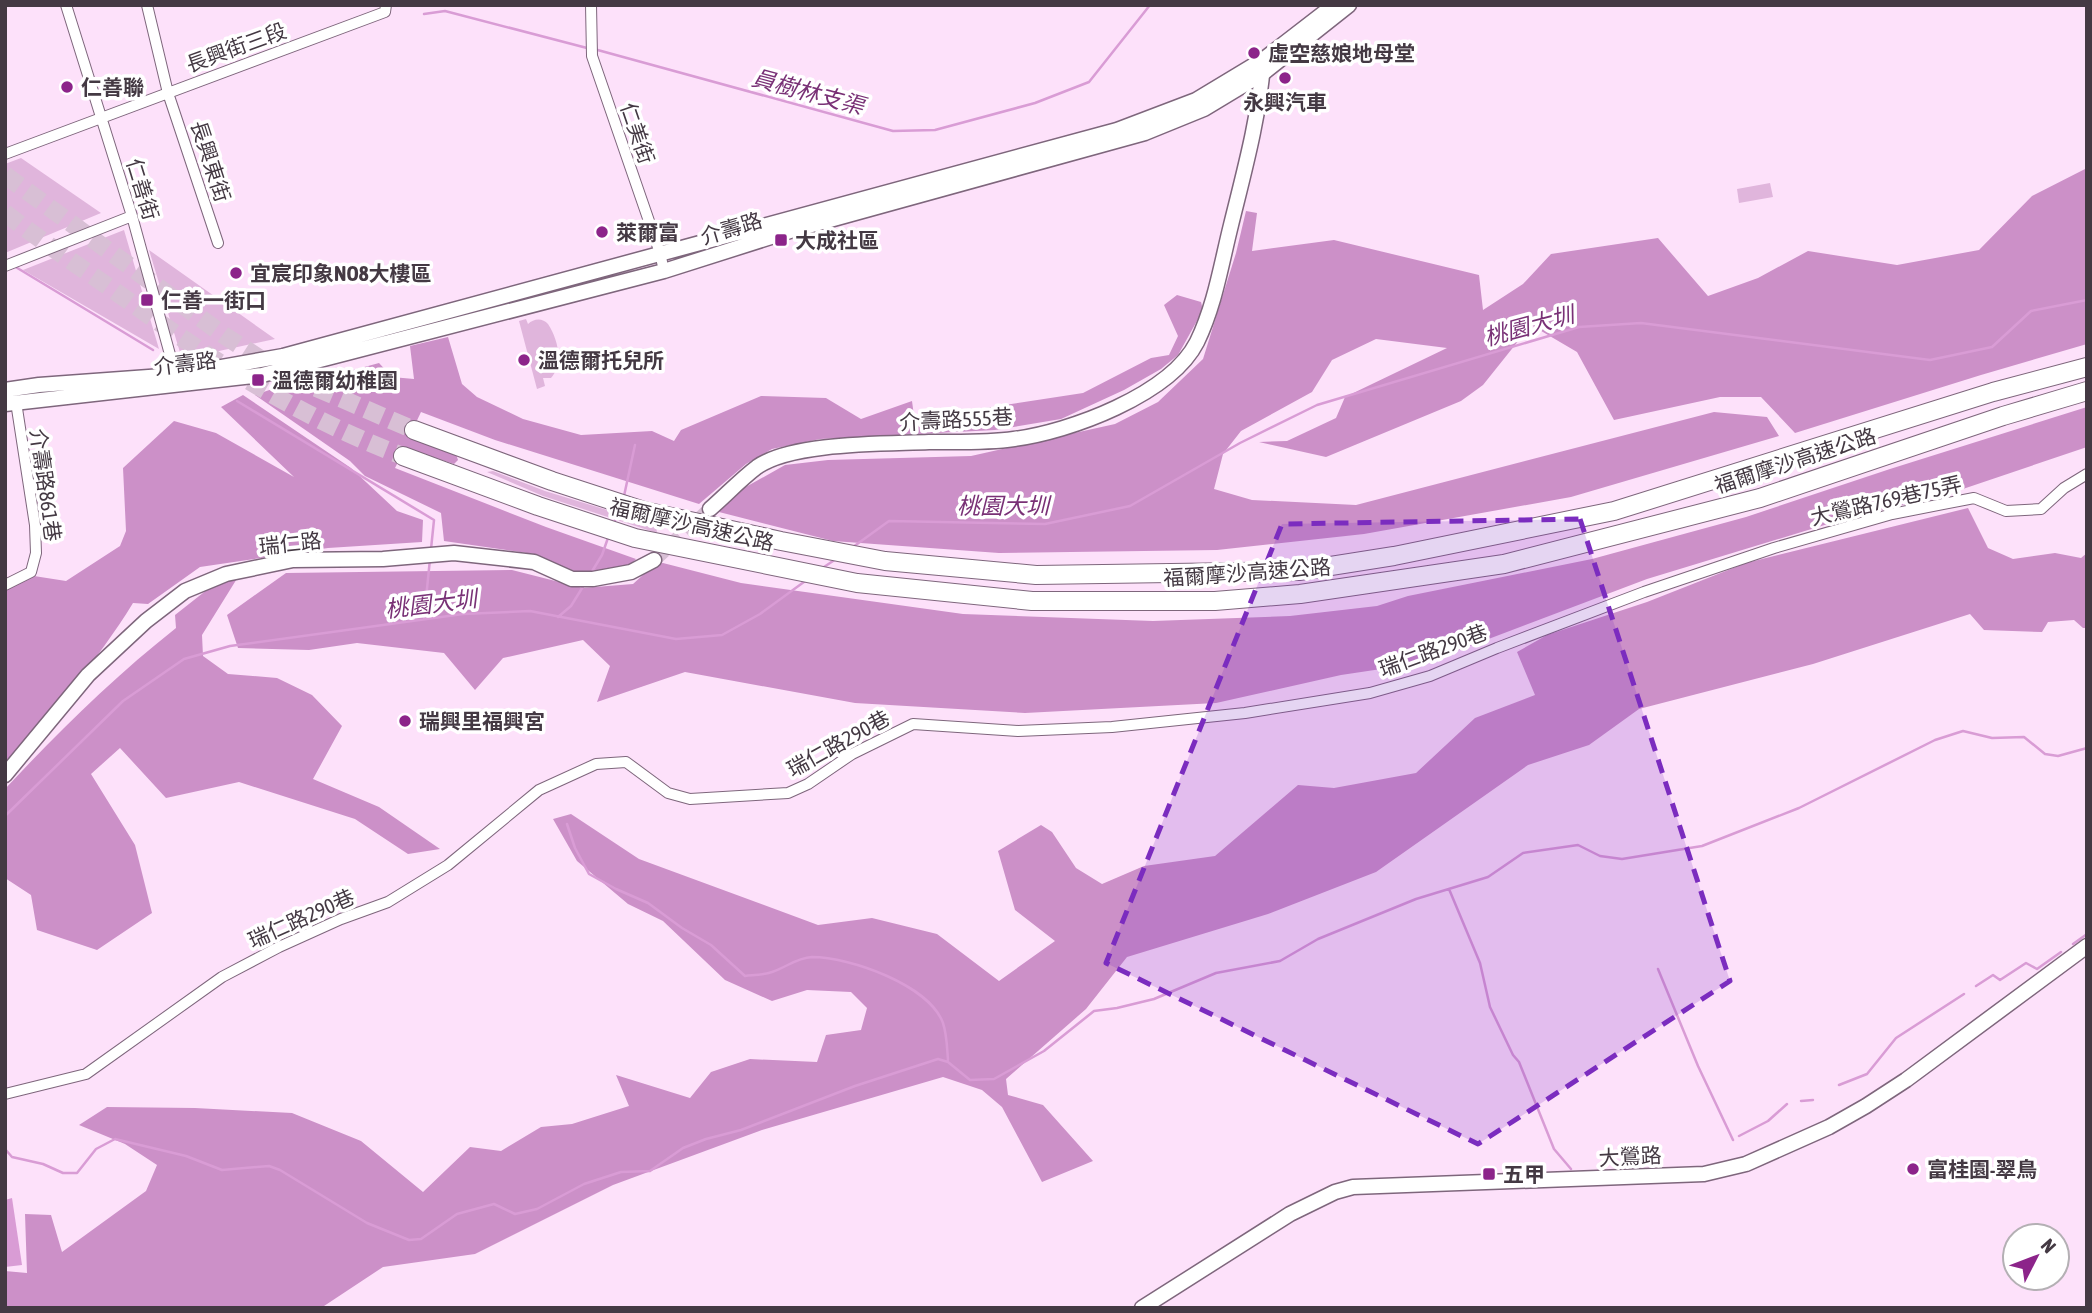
<svg xmlns="http://www.w3.org/2000/svg" width="2092" height="1313" viewBox="0 0 2092 1313" font-family="'Asap Condensed','Noto Sans TC',sans-serif">
<style>
.green{fill:#e0b5dc}
.forest{fill:#cc90c8}
.water{fill:#d99cd5}
.lines{fill:none;stroke-linecap:round;stroke-linejoin:round}
.stream{stroke:#d99cd5;stroke-width:2.5}
.secondary-tunnel{stroke:#d8bfd5;stroke-width:14;stroke-dasharray:14 7;stroke-linecap:butt}
.highway-tunnel{stroke:#d8bfd5;stroke-width:18;stroke-dasharray:18 9;stroke-linecap:butt}
.street-casing{stroke:#7e667c;stroke-width:12}
.secondary-casing{stroke:#7e667c;stroke-width:17}
.primary-casing{stroke:#7e667c;stroke-width:17}
.highway-casing{stroke:#7e667c;stroke-width:20}
.street{stroke:#fff;stroke-width:10}
.secondary{stroke:#fff;stroke-width:14}
.primary{stroke:#fff;stroke-width:14}
.highway{stroke:#fff;stroke-width:18}
.marked{fill:#7b2cbf;fill-opacity:0.2;stroke:#7b2cbf;stroke-width:5;stroke-dasharray:14 9;stroke-linejoin:round}
.poi-dot{fill:#8c248a;stroke:#fff;stroke-width:2.5}
.labels{text-anchor:middle;dominant-baseline:central;stroke-width:7;stroke-linejoin:round;paint-order:stroke}
.street-label{font-size:21px;fill:#443943;stroke:#fff}
.poi-label{font-size:21px;font-weight:bold;fill:#443943;stroke:#fff;text-anchor:start}
.water-label{font-size:23px;font-style:italic;fill:#793176;stroke:#fff}
</style>
<rect width="100%" height="100%" fill="#fde1fa"/>
<!-- green -->
<path class="green" d="M21,158L101,213L5,253V164Z
M1770,183L1773,197L1739,203L1737,189Z
M124,230L159,349L23,270Z
M149,250L275,339L182,359Z
M526,319L528,324C534,318 543,318 548,324C558,339 564,364 551,378H543L545,386L537,389L519,321Z
M493,471L545,491L656,525L657,533L543,496L487,472Z"/>
<!-- forest -->
<path class="forest" d="M2087,168V344L1981,375L1795,433L1761,397H1720L1614,420L1577,352L1531,325L1483,385L1461,401L1326,457L1259,442L1287,441L1336,418L1345,397L1447,348L1376,339L1332,360L1312,392L1241,431L1223,454L1214,489L1252,500L1356,505L1714,412L1767,417L1779,436L1571,497L1364,534L1217,550L999,553L833,541L719,512L735,493L785,465L828,460L971,456L1115,424L1158,402L1203,359L1236,253L1246,211L1257,213L1252,251L1334,240L1479,275L1483,310L1523,284L1551,254L1658,238L1708,296L1758,278L1808,251L1897,265L1979,250L2032,196Z
M1177,295L1201,302L1203,310L1178,355L1161,369L1124,390L1061,419L995,430L820,439L772,449L746,464L699,504L495,440L421,412L411,433L456,454L458,460L454,464L405,448L395,468L546,527L636,559L627,569L579,575L534,554L444,541L441,513L365,476L350,461L255,395C295,380 338,375 379,363L392,377L414,379L410,346L448,337L462,384L477,397L523,419L581,435L652,431L674,441L681,430L761,396L826,398L861,419L912,401L914,416H932L1083,393L1151,358L1169,355L1178,336L1164,305Z
M243,395L351,468L397,511L423,520L422,542L328,548L200,567L148,604L133,603C97,662 49,715 5,769V590L34,576L66,581L120,546L126,531L123,468L174,421L216,433L294,477L221,407Z
M2087,407V447L1957,491L1831,523L1647,579L1428,662L1341,675L1216,703L1025,713L855,703L685,672L597,702L610,666L583,640L503,658L475,690L444,653L357,643L309,650L238,648L227,615L286,573L512,570L583,588L633,584L655,564L663,563L741,583L963,614L1153,621L1290,616L1377,606L1408,596L1592,559L1746,517L1890,469Z
M1968,508L1988,548L2013,559L2055,553L2081,558L2087,553V628H2083L2074,620L2048,622L2042,632L1984,630L1970,614L1813,664L1639,709L1589,745L1528,765L1376,872L1268,914L1127,957L1086,1009L1006,1079L1008,1095L1043,1105L1093,1161L1042,1182L1002,1107L982,1090L943,1077L762,1130L613,1185L475,1254L383,1267L321,1308H5V1271L27,1273L25,1214L51,1215L62,1252L146,1191L157,1165L125,1144L79,1125L107,1107L195,1108L292,1113L361,1141L423,1192L470,1147L501,1151L541,1127L572,1124L629,1106L616,1075L690,1098L711,1072L750,1059L817,1062L826,1035L861,1030L867,1008L851,992L807,990L772,1001L725,980L663,921L628,904L577,861L553,819L571,814L639,859L818,925L872,918L937,934L999,981L1055,941L1015,910L998,851L1041,825L1052,832L1076,868L1102,884L1144,866L1215,856L1298,785L1334,788L1416,773L1475,718L1535,695L1517,652L1547,635L1647,602L1746,563Z
M238,577L202,635L203,656L228,674L277,678L312,695L342,726L313,779L379,807L440,849L408,854L355,819L239,782L166,798L120,748L91,774L135,845L152,913L97,950L37,930L31,895L5,878V789C59,731 114,677 176,628L175,615L208,589Z"/>
<!-- water -->
<path class="water" d="M12,1198L22,1265L5,1267V1200Z"/>
<g class="lines">
<!-- stream -->
<path class="stream" d="M424,14L445,11L587,48
M594,49L893,131L935,130L1035,103L1089,82L1150,5
M14,266L153,350
M237,401L434,520L431,549
M624,496L635,445
M614,523L619,509
M853,547L889,521L1045,524L1130,506L1240,443L1317,405L1579,327L1641,323L1930,360L1992,347L2031,311L2087,300
M821,569L836,559
M591,573L602,555L609,535
M558,617L571,606L584,585
M424,618L430,559
M5,816L123,701L184,659L230,646L463,614L530,611L676,639L722,635L760,614L808,579
M567,824L575,848L589,874L616,889L648,903L682,928L711,945L745,976C754,975 764,975 772,972C787,967 796,958 812,957C850,957 929,985 943,1023C947,1035 947,1048 948,1060
M1449,889L1480,963L1490,1007L1513,1055L1519,1062L1554,1149L1571,1169
M2073,944L2087,934
M1658,969L1698,1066L1733,1140
M1976,986L1993,975L2000,980L2026,963L2037,969L2061,952
M1839,1085L1867,1074L1896,1038L1964,994
M1801,1101L1813,1100
M1739,1136L1768,1121L1787,1104
M5,1149L12,1157L43,1164L63,1173H77L96,1149L115,1139L186,1156L222,1170L269,1166L280,1170L367,1223L409,1240L421,1239L457,1214L494,1204L515,1214L537,1209L584,1184L621,1172L650,1171L683,1148L706,1139L741,1130L855,1086L938,1059L948,1062L970,1080L994,1079L1044,1051L1094,1011L1117,1008L1154,999L1216,973L1280,961L1318,939L1416,899L1488,877L1523,853L1578,845L1600,856L1622,859L1702,846L1799,808L1935,740L1963,731L1992,738L2024,737L2045,754L2058,756L2087,748"/>
<!-- secondary-tunnel -->
<path class="secondary-tunnel" d="M654,560L710,509"/>
<!-- highway-tunnel -->
<path class="highway-tunnel" d="M5,175L225,336L284,374L414,430
M5,213C39,239 74,263 109,287C204,355 293,415 403,456"/>
<defs>
<path id="street" d="M66,5L132,216L177,380
M147,5L168,93L218,243
M591,5L592,56L660,253L664,271
M5,154L385,12L386,5
M5,266L132,216
M5,585L31,572L36,553L35,525L16,402
M5,1094L86,1074L222,977L279,947L341,919L388,902L448,865L539,790L596,764L626,762L668,793L690,799L788,793L808,784L852,754L913,724L1018,731L1112,727L1245,713L1370,693L1430,676L1497,648L1644,592L1774,548L1892,514L1974,498L2006,511L2041,509L2064,488L2087,474"/>
<path id="secondary" d="M710,509C726,495 741,479 757,467C792,442 886,444 929,442C957,442 987,443 1014,439C1069,432 1170,395 1197,342C1215,305 1221,265 1231,225C1244,172 1259,118 1263,64
M5,775L88,675L146,621L185,591L226,574L293,560L383,559L454,553L534,562L572,579H593L631,572L654,560
M1142,1308L1290,1214L1335,1192L1353,1187L1704,1174L1746,1164L1829,1127L1866,1106L1906,1080L2087,946"/>
<path id="primary" d="M5,390L39,385L176,375L283,356L1117,130L1196,100L1264,59L1334,5
M5,404L262,375L664,271L790,231L1145,133L1204,109L1262,74L1349,5"/>
<path id="highway" d="M414,430L552,481L644,511L781,541L885,561L1036,575L1299,571L1394,556L1614,511L1993,392L2087,367
M403,456L538,506L635,538L857,583L1032,601H1215L1300,594L1504,564L1760,498L2003,416L2087,391"/>
</defs>
<!-- street casing -->
<use href="#street" class="street-casing"/>
<!-- secondary casing -->
<use href="#secondary" class="secondary-casing"/>
<!-- primary casing -->
<use href="#primary" class="primary-casing"/>
<!-- highway casing -->
<use href="#highway" class="highway-casing"/>
<!-- street -->
<use href="#street" class="street"/>
<!-- secondary -->
<use href="#secondary" class="secondary"/>
<!-- primary -->
<use href="#primary" class="primary"/>
<!-- highway -->
<use href="#highway" class="highway"/>
</g>
<!-- marked area -->
<path class="marked" d="M1580,519L1730,981L1478,1144L1106,963L1282,524Z"/>
<!-- markers -->
<g class="poi-dot">
<circle cx="1254" cy="53" r="7"/>
<circle cx="1285" cy="78" r="7"/>
<circle cx="67" cy="87" r="7"/>
<circle cx="602" cy="232" r="7"/>
<rect x="774" y="233" width="14" height="14" rx="3.5"/>
<circle cx="236" cy="273" r="7"/>
<rect x="140" y="293" width="14" height="14" rx="3.5"/>
<circle cx="524" cy="360" r="7"/>
<rect x="251" y="373" width="14" height="14" rx="3.5"/>
<circle cx="405" cy="721" r="7"/>
<circle cx="1913" cy="1169" r="7"/>
<rect x="1482" y="1167" width="14" height="14" rx="3.5"/>
</g>
<g class="labels">
<!-- street labels -->
<g class="street-label">
<text transform="translate(236 47) rotate(-20)">長興街三段</text>
<text transform="translate(638 133) rotate(71)">仁美街</text>
<text transform="translate(211 161) rotate(72)">長興東街</text>
<text transform="translate(143 189) rotate(73)">仁善街</text>
<text transform="translate(731 228) rotate(-17)">介壽路</text>
<text transform="translate(185 363) rotate(-7)">介壽路</text>
<text transform="translate(956 419) rotate(-3)">介壽路555巷</text>
<text transform="translate(1795 460) rotate(-18)">福爾摩沙高速公路</text>
<text transform="translate(46 485) rotate(82)">介壽路861巷</text>
<text transform="translate(1886 500) rotate(-13)">大鶯路769巷75弄</text>
<text transform="translate(692 524) rotate(13)">福爾摩沙高速公路</text>
<text transform="translate(290 543) rotate(-6)">瑞仁路</text>
<text transform="translate(1247 572) rotate(-4)">福爾摩沙高速公路</text>
<text transform="translate(1433 650) rotate(-20)">瑞仁路290巷</text>
<text transform="translate(838 743) rotate(-29)">瑞仁路290巷</text>
<text transform="translate(301 918) rotate(-24)">瑞仁路290巷</text>
<text transform="translate(1630 1156) rotate(-3)">大鶯路</text>
</g>
<!-- poi labels -->
<g class="poi-label">
<text x="1268" y="53">虛空慈娘地母堂</text>
<text x="81" y="87">仁善聯</text>
<text x="1285" y="102" text-anchor="middle">永興汽車</text>
<text x="616" y="232">萊爾富</text>
<text x="795" y="240">大成社區</text>
<text x="250" y="273">宜宸印象NO8大樓區</text>
<text x="161" y="300">仁善一街口</text>
<text x="538" y="360">溫德爾托兒所</text>
<text x="272" y="380">溫德爾幼稚園</text>
<text x="419" y="721">瑞興里福興宮</text>
<text x="1927" y="1169">富桂園-翠鳥</text>
<text x="1503" y="1174">五甲</text>
</g>
<!-- water labels -->
<g class="water-label">
<text transform="translate(808 92) rotate(15)">員樹林支渠</text>
<text transform="translate(1529 326) rotate(-15)">桃園大圳</text>
<text x="1003" y="506">桃園大圳</text>
<text transform="translate(431 604) rotate(-7)">桃園大圳</text>
</g>
</g>
<!-- border -->
<rect width="2092" height="1313" fill="none" stroke="#443943" stroke-width="14"/>
<!-- north arrow -->
<g transform="translate(2036 1257) rotate(48)"><circle r="33" fill="#ffffff" stroke="#b4b0b4" stroke-width="2"/>
<path d="M0-5L12 26L0 18L-12 26Z" fill="#8c248a"/>
<text y="-10" font-size="19" font-weight="bold" text-anchor="middle" fill="#443943">N</text>
</g>
</svg>
